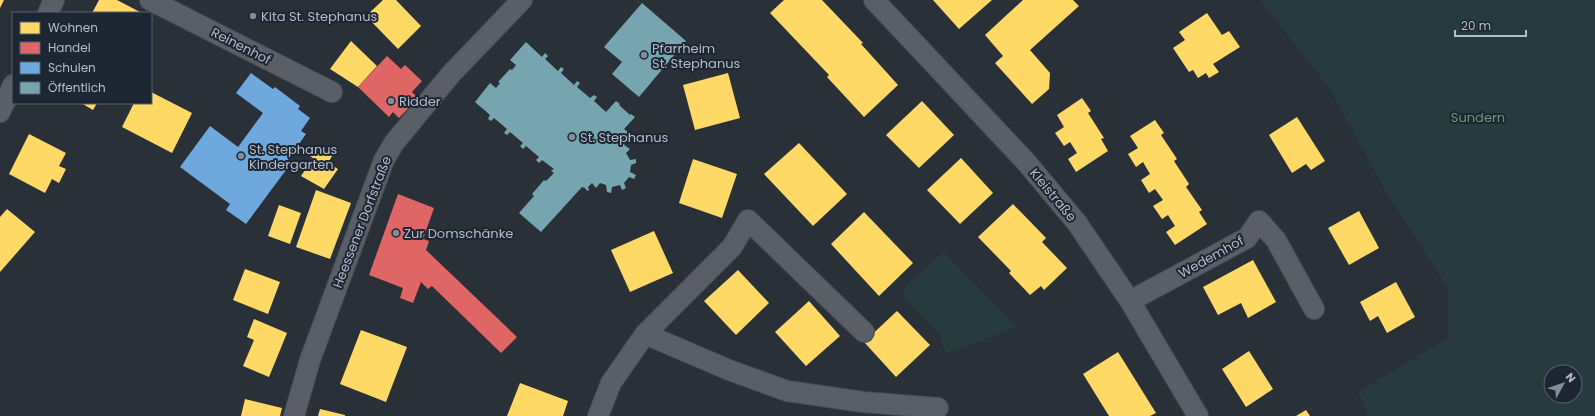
<svg xmlns="http://www.w3.org/2000/svg" width="1595" height="416" viewBox="0 0 1595 416" font-family="Poppins,sans-serif">
<style>
.green{fill:#273a3e;fill-rule:evenodd}
.homes{fill:#ffd966}
.shops{fill:#e06666}
.schools{fill:#6fa8dc}
.public{fill:#76a5af}
.lines{fill:none;stroke-linecap:round;stroke-linejoin:round}
.street-casing{stroke:#484c53;stroke-width:22}
.street{stroke:#5a5e66;stroke-width:20}
.poi-dot{fill:#848b96;stroke:#1d2633;stroke-width:1.5}
.labels{text-anchor:middle;dominant-baseline:central;stroke-width:4;stroke-linejoin:round;paint-order:stroke}
.poi-label{font-size:13px;fill:#b4bcc9;stroke:#1d2633;text-anchor:start}
.street-label{font-size:13px;fill:#b4bcc9;stroke:#1d2633}
.park-label{font-size:13px;fill:#6b9a76;stroke:#1d2633}
</style>
<rect width="100%" height="100%" fill="#2a3038"/>
<!-- green -->
<path class="green" d="M1260,0H1595V416H1368L1358,392L1448,338V288L1386,192L1330,89ZM1551,372H1575V396H1551Z
M944,252L1017,327L946,354L938,332L904,299L905,286Z"/>
<!-- homes -->
<path class="homes" d="M0,0H4L0,8Z
M99,0H117L140,12L92,13Z
M383,0H396L421,26L398,49L366,16Z
M784,0H822L863,43L861,44L898,85L864,117L827,77L829,75L770,13Z
M933,0H992L959,29Z
M1023,0H1073L1079,6L1030,50L1050,73L1049,89L1032,104L995,63L1003,56L985,35Z
M1207,13L1222,35L1229,31L1240,47L1213,64L1219,72L1209,78L1206,73L1198,78L1193,70L1189,72L1173,48L1185,40L1179,32Z
M351,41L377,66L358,87L330,69Z
M728,73L740,118L695,130L683,85Z
M151,92L192,113L172,153L122,127L134,103H151Z
M1082,98L1091,111L1088,113L1104,138L1101,139L1108,151L1076,172L1068,159L1077,153L1070,142L1064,146L1055,133L1064,127L1057,115Z
M922,101L954,135L919,168L886,135Z
M81,103H97L93,110Z
M1297,117L1325,161L1311,170L1306,164L1292,173L1269,135Z
M1155,120L1164,133L1161,135L1177,159L1174,161L1189,184L1186,187L1202,210L1199,212L1207,224L1175,245L1166,232L1175,226L1168,215L1162,219L1153,206L1163,200L1155,189L1149,193L1141,180L1150,174L1143,162L1136,167L1128,154L1138,148L1130,136Z
M29,134L66,153L59,166L66,169L59,183L52,179L45,193L9,174Z
M799,143L847,194L813,226L764,174Z
M315,146L332,156L328,163L338,169L324,189L301,176L313,158L310,156Z
M961,158L993,193L960,224L927,190Z
M693,159L737,174L722,218L679,203Z
M316,190L351,203L330,259L296,247Z
M1013,204L1046,238L1042,242L1067,268L1044,290L1041,286L1030,295L1009,273L1011,271L978,237Z
M279,205L301,213L290,244L268,236Z
M7,209L35,232L0,272V217Z
M1359,211L1379,248L1349,265L1328,228Z
M864,212L913,263L879,296L831,244Z
M654,231L673,273L630,292L611,250Z
M1253,260L1276,302L1248,318L1241,303L1218,315L1203,287Z
M245,269L280,282L268,314L233,300Z
M738,270L769,303L736,335L704,301Z
M1396,282L1415,317L1387,333L1378,316L1370,321L1360,302Z
M809,301L840,336L806,366L775,332Z
M897,311L930,345L896,377L864,342Z
M254,319L287,333L269,377L243,366L254,340L247,337Z
M361,330L407,347L386,402L340,384Z
M1249,351L1273,389L1246,407L1222,369Z
M1118,352L1156,413L1150,416H1109L1083,374Z
M520,383L568,401L563,416H507Z
M245,399L282,408L280,416H241Z
M320,409L345,415V416H318Z
M1306,410L1310,416H1296Z"/>
<!-- shops -->
<path class="shops" d="M387,56L401,69L405,65L422,81L412,92L418,98L399,118L393,112L389,117L358,87Z
M398,194L434,208L423,239L429,241L426,250L517,337L501,353L432,286L428,289L421,282L413,303L400,298L403,288L369,275Z"/>
<!-- schools -->
<path class="schools" d="M251,73L273,89L275,87L300,106L298,109L310,118L301,131L306,134L282,168L286,170L246,224L226,210L230,204L180,167L210,126L238,147L263,113L236,93Z"/>
<!-- public -->
<path class="public" d="M642,3L686,41L639,97L612,74L622,62L604,47Z
M526,42L542,57L545,53L548,56L545,59L558,71L561,67L564,69L561,73L574,85L577,81L580,83L577,87L590,98L594,95L597,97L594,101L606,112L616,101L620,104L619,105L630,115L631,114L635,117L624,129L629,133L627,135L628,138L631,139V142L627,141L624,145L630,149L626,153L630,160L636,159V163L631,165L630,172L636,175L634,179L629,177L624,183L626,188L622,190L620,185L612,187L611,193L607,192L606,185L600,183L596,188L592,183L588,187L589,190L587,191L585,188L582,187L541,232L519,213L534,196L532,194L544,180L546,181L554,173L551,171L554,169L542,160L539,163L536,160L539,157L526,146L523,149L520,146L523,143L510,132L507,135L504,133L507,129L494,118L491,121L488,119L490,115L475,102L490,83L496,88L500,83L498,82L510,69L512,70L516,65L510,60Z"/>
<g class="lines">
<defs>
<path id="street" d="M150,0L332,92
M874,0L1027,163L1077,223L1130,301L1198,416
M48,13L54,0
M0,112L13,85
M1130,301L1247,238L1259,221L1276,240L1314,309
M645,334L732,247L748,220L864,332
M294,416L310,360L384,160L394,143L451,74L522,0
M598,416L611,383L645,334L729,370L787,391L863,402L938,408"/>
</defs>
<!-- street casing -->
<use href="#street" class="street-casing"/>
<!-- street -->
<use href="#street" class="street"/>
</g>
<!-- markers -->
<g class="poi-dot">
<circle cx="253" cy="16" r="4"/>
<circle cx="644" cy="55" r="4"/>
<circle cx="391" cy="101" r="4"/>
<circle cx="572" cy="137" r="4"/>
<circle cx="241" cy="156" r="4"/>
<circle cx="396" cy="233" r="4"/>
</g>
<g class="labels">
<!-- poi labels -->
<g class="poi-label">
<text x="261" y="16">Kita St. Stephanus</text>
<text x="652" y="48">Pfarrheim<tspan x="652" dy="15">St. Stephanus</tspan></text>
<text x="399" y="101">Ridder</text>
<text x="580" y="137">St. Stephanus</text>
<text x="249" y="149">St. Stephanus<tspan x="249" dy="15">Kindergarten</tspan></text>
<text x="404" y="233">Zur Domschänke</text>
</g>
<!-- street labels -->
<g class="street-label">
<text transform="translate(241 46) rotate(27)">Reinenhof</text>
<text transform="translate(1053 195) rotate(50)">Kleistraße</text>
<text transform="translate(362 222) rotate(-69)">Heessener Dorfstraße</text>
<text transform="translate(1211 257) rotate(-29)">Wedemhof</text>
</g>
<!-- park labels -->
<g class="park-label">
<text x="1478" y="117">Sundern</text>
</g>
</g>
<!-- legend -->
<rect x="12" y="12" width="140" height="92" fill="#1d2633" stroke="#59626f"/>
<rect x="20" y="22" width="20" height="12" fill="#ffd966" stroke="#59626f"/>
<text x="48" y="32" font-size="12" fill="#b4bcc9">Wohnen</text>
<rect x="20" y="42" width="20" height="12" fill="#e06666" stroke="#59626f"/>
<text x="48" y="52" font-size="12" fill="#b4bcc9">Handel</text>
<rect x="20" y="62" width="20" height="12" fill="#6fa8dc" stroke="#59626f"/>
<text x="48" y="72" font-size="12" fill="#b4bcc9">Schulen</text>
<rect x="20" y="82" width="20" height="12" fill="#76a5af" stroke="#59626f"/>
<text x="48" y="92" font-size="12" fill="#b4bcc9">Öffentlich</text>
<!-- north arrow -->
<g transform="translate(1563 384) rotate(50)"><circle r="19" fill="#1d2633" stroke="#59626f"/>
<path d="M0-3L7 15L0 10L-7 15Z" fill="#848b96"/>
<text y="-6" font-size="11" font-weight="bold" text-anchor="middle" fill="#b4bcc9">N</text>
</g>
<!-- scale -->
<path d="M1455 30v6h71v-6" fill="none" stroke="#b4bcc9" stroke-width="2"/>
<text x="1461" y="30" font-size="12" fill="#b4bcc9" stroke="#1d2633" stroke-width="3" paint-order="stroke">20 m</text>
</svg>
